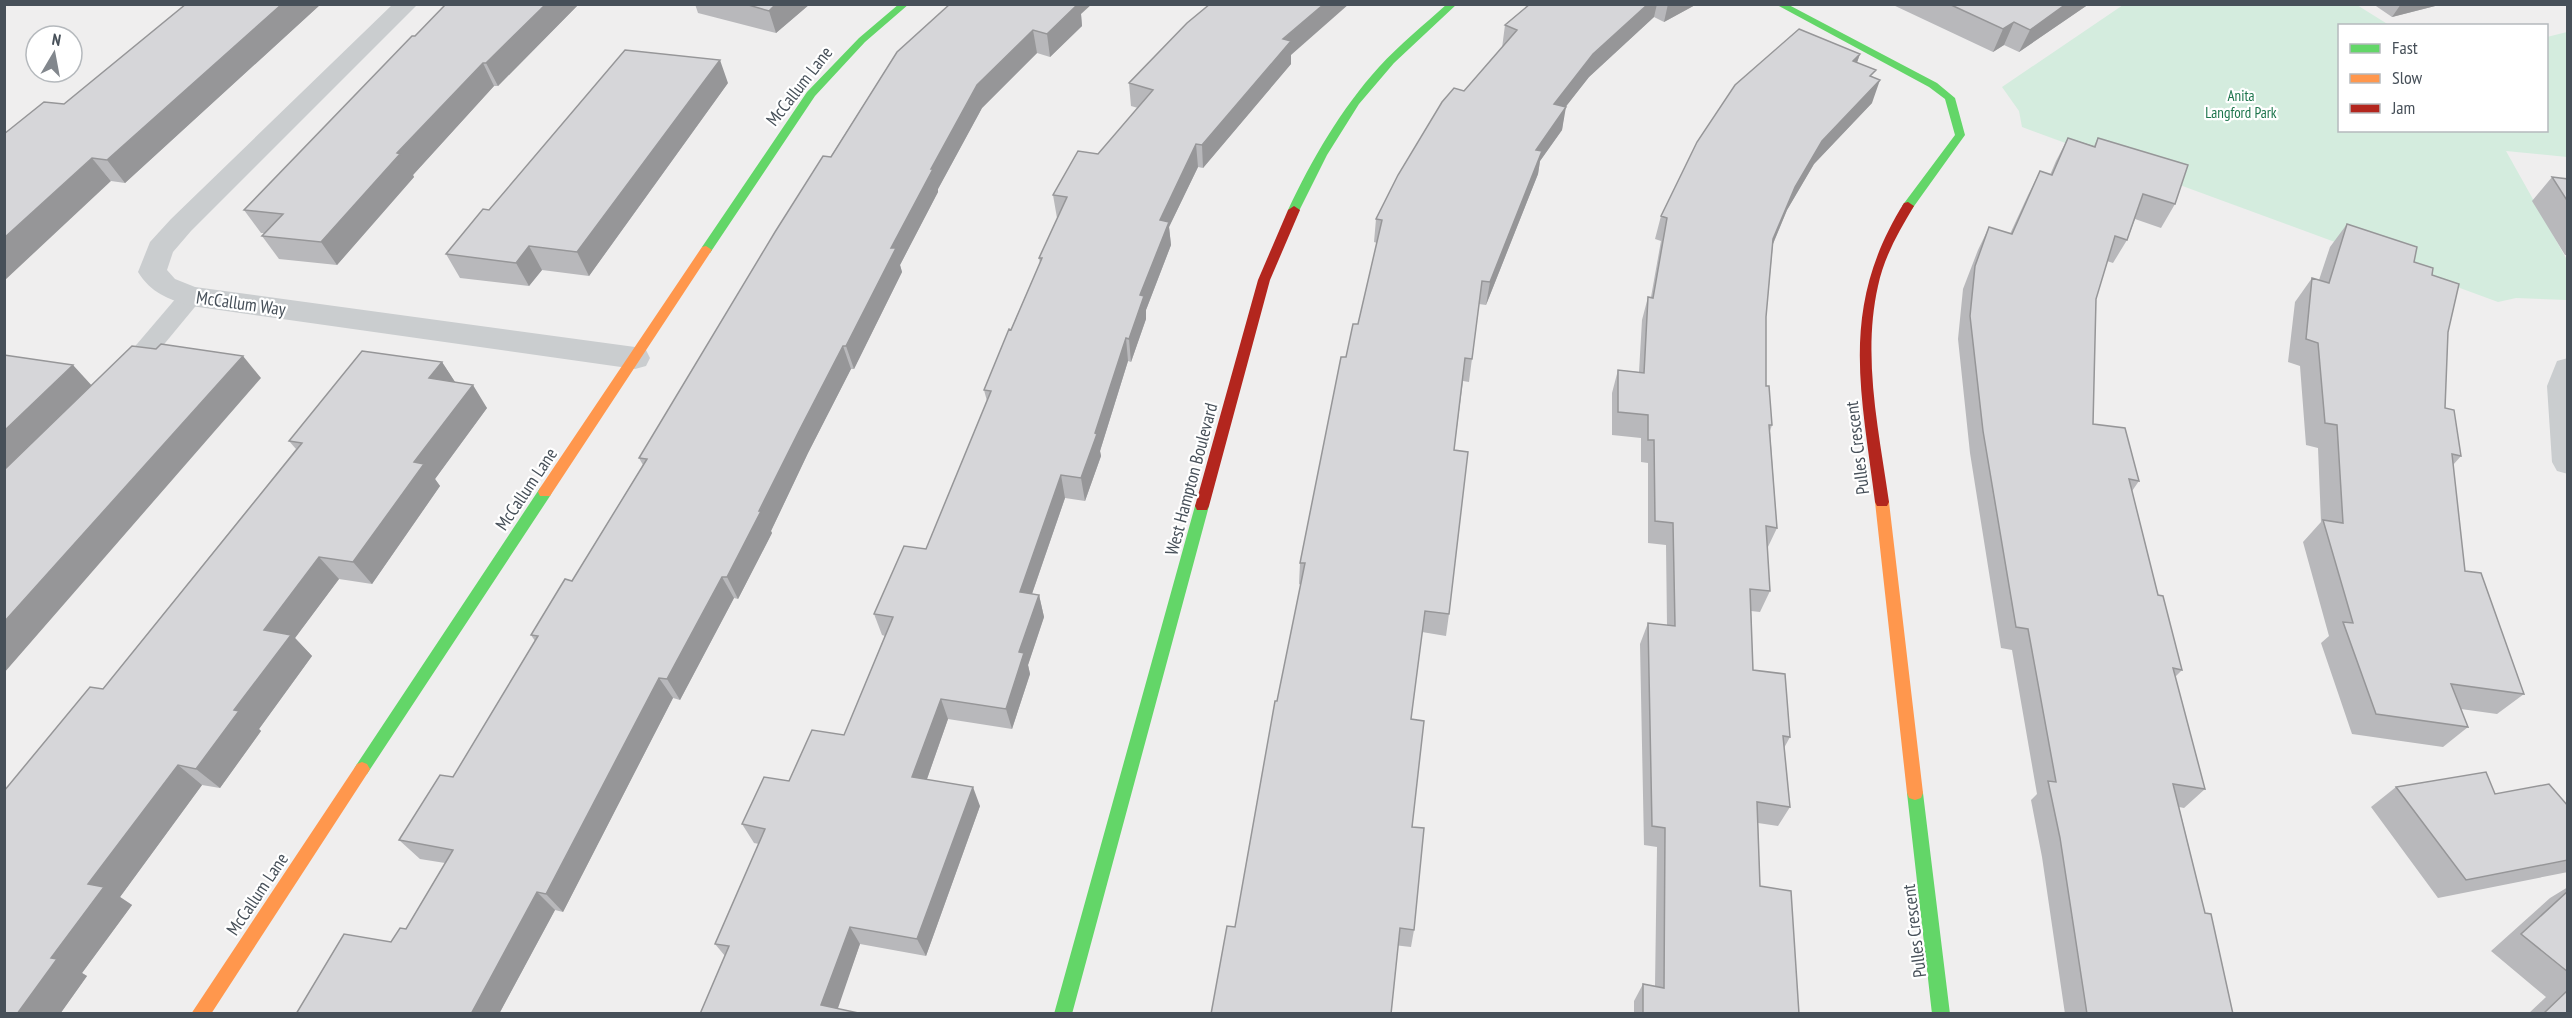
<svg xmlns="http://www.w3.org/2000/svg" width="2572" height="1018" viewBox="0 0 2572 1018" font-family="'PT Sans Narrow',sans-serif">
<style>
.green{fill:#d4ecde}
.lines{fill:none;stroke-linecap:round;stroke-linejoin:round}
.lane{fill:#cacdcf;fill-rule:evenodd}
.street{fill:#cacdcf;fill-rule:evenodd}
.fast{fill:#63d668;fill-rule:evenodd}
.slow{fill:#ff974d;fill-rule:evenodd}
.jam{fill:#b3261e;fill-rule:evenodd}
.wall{fill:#b8b8bb}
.shaded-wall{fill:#969698}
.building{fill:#d6d6d9;stroke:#969698;stroke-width:1.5}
.labels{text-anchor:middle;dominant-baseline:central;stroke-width:4.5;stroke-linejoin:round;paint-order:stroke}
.far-park-label{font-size:15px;fill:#1d754c;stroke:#fff}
.street-label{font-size:18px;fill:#475059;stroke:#fff}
</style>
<rect width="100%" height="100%" fill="#efeeee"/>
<!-- green -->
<path class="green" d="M2123,5H2357L2389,25L2340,26V130H2546L2547,37L2567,32V157L2506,151L2567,260V300L2516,298L2498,302L2022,127L2019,111L2002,87Z"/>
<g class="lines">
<!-- lane -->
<path class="lane" d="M191,288L199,290L203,296L199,302L132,383L123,386L114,383L111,377L114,371L183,290Z"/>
<!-- street -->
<path class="street" d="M393,4H418L191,231L173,252L167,270L175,279L195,287L635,347L646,350L650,358L646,366L635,369L191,306C168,299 151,293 138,272L150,242L171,219Z
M2568,358V474L2557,471L2552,462L2547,386L2557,361Z"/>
<!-- fast -->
<path class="fast" d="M899,4H909L865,42L815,96L710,253H702V247L807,92L859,38Z
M1447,4H1457L1394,63L1359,104L1327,155L1298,213H1290L1288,210C1312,159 1341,109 1379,67C1400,44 1424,25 1447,4Z
M1775,4H1787L1937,83L1955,98L1965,135L1912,209L1908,210L1902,206L1955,135L1945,99L1929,87Z
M545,487L550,488L552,492L550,496L367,774L362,776L357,774L354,769L357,764L540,488Z
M1202,501L1207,502L1209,506L1072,1014H1054L1195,506L1197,502Z
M1915,786L1921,788L1923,793L1950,1014H1932L1907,793L1909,788Z"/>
<!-- slow -->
<path class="slow" d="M706,246L712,250L710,253L550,496H540L538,492L540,488L702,247Z
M1882,497L1887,498L1889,502L1923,793L1921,798L1915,800L1909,798L1907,793L1875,502L1877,498Z
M362,762L367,764L370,769L367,774L211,1014H191L357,764Z"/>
<!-- jam -->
<path class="jam" d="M1908,202L1914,206C1899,231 1884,257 1878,286C1862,357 1879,431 1889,502L1887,506H1877L1875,502C1861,389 1839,307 1904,203Z
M1294,206L1300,210L1270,280L1209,506L1207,510H1197L1195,506L1258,280L1288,210Z"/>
</g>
<!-- wall -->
<path class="wall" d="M186,4H321L125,183L111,181L44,102L64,104Z
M579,4L498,86H494L413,175L414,177L337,265L279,259L262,236L264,233H261L244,210L415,36Z
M695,4H810L776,33L698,13Z
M1530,4H1697L1664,22L1654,17L1589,77L1565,107L1562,130L1540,161L1538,174L1486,305L1479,304L1469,382L1463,381L1454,450L1449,614L1446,636L1422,632L1411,719L1414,930L1411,947L1235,927L1301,585L1299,584L1300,563L1346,357L1358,324L1377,243L1374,242L1376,219L1464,91L1502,48L1505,25Z
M1891,4H2089L2019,52L2004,45L1993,52Z
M2373,4H2443L2392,17Z
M1081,14L1082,26L1050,57L1037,53L982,108L938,189V192L900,265L902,272L854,369H851L808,453L771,531L772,533L738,599L734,598L680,700L673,698L563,912L555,910L499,1014H296L391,942L406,929L445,863L420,859L399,840L453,777L535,641L531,635L572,581L643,465L639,458L897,52Z
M1860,54L1857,62L1873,77L1872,103L1814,164L1787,210L1773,244L1766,317V386L1772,425L1770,431L1777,528L1767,549L1770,591L1760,612L1751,611L1753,670L1790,737L1784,748L1790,807L1778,826L1758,823L1760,886L1799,1014H1634V1001L1643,984L1655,986L1657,847L1644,845L1640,644L1648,623L1667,625L1666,545L1648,543V463L1641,462V438L1612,435V393L1618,370L1639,372L1642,320L1648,297H1651L1661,241L1655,239L1661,216Z
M1291,55V64L1203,168L1198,167L1169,227L1171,245L1146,310V319L1131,362L1128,361L1100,451L1101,456L1085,501L1065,498L1032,594L1039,595L1044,617L1028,665L1030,674L1012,729L948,719L927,779L980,806L926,956L860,944L837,1008L700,1014L725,956L715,944L759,844L754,843L742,824L789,781L844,735L885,636L882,635L874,614L926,549L987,401L984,390L1040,263L1039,258L1058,218H1057L1053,195L1098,154L1138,108L1131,106L1129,83Z
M728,83L589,276L542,270L529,286L460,278L446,254L489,210Z
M2068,138L2094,146L2098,138L2175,204L2161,228L2135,219L2127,240L2113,263L2107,261L2096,299L2093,424L2139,481L2132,491L2158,595L2182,670L2175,677L2205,789L2184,808L2179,807L2205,913L2233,1014H2065L2042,857L2031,800L2037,794L2012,650L2001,648L1970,453L1958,339L1963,289L1978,250L1989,227L2010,234L2028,195L2040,171L2050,175L2056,161Z
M2552,177L2568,179V255H2565L2532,201Z
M2347,224L2414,262L2432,275L2448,332L2445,408L2461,456L2453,465L2465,571L2524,694L2497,714L2461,709L2468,727L2443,747L2352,734L2321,643L2329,636L2303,542L2321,522L2318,448L2306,445L2300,366L2288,362L2295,302L2312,278L2319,280L2330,247Z
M442,362L455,382L487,408L435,479L440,486L372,584L339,579L295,638L312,656L259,729L261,731L220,788L202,785L120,897L132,905L82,973L87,976L60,1014L103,689L296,449L289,441Z
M2396,787L2495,794L2568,806V872L2438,898L2371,807Z
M2568,887V1014H2528L2546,997L2491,951L2550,898Z"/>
<!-- shaded-wall -->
<path class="shaded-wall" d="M282,4H321L125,183L107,160Z
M546,4H579L498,86L486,63Z
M776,4H810L776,33L769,11Z
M1068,4H1092L1081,14L1082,26L1050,57L1047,34Z
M1324,4H1349L1291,55V64L1203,168L1202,145L1283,39Z
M1648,4H1657L1654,17L1589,77L1550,127L1554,104L1593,54Z
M1668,4H1697L1664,22Z
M2066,4H2089L2019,52L2030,30Z
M2401,4H2443L2392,17Z
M2014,22L2004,45L1993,52L2003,29Z
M1033,30L1037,53L982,108L938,189V192L900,265L902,272L854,369L846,346L891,248L931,169L977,85Z
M1860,54L1852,77L1853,61Z
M720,60L728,83L589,276L577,252Z
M483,63L494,86L413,175L414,177L337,265L321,242L397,153Z
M1880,80L1872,103L1814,164L1787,210L1765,263L1773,239L1795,187L1822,141Z
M1566,107L1562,130L1540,161L1538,174L1486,305L1490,282L1536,150Z
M1196,144L1198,167L1169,227L1171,245L1146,310V319L1131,362L1129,339L1160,220Z
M92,158L111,181L4,281V238Z
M529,246L542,270L529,286L516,263Z
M1126,338L1128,361L1100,451L1101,456L1085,501L1081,478L1095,433Z
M843,346L851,369L808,453L771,531L772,533L738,599L727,577L799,431Z
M243,356L261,378L4,673V622Z
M442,362L457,385L429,378Z
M73,365L94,388L4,476V431Z
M473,385L487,408L435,479L440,486L372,584L353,562L414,462Z
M1061,475L1065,498L1025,614L1020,592Z
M319,557L339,579L295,638L312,656L259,729L261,731L220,788L196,769L234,710L264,630Z
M722,577L734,598L680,700L667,679Z
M1039,595L1044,617L1028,665L1030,674L1012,729L1006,709L1019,652Z
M659,678L673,698L563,912L546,894Z
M941,699L948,719L921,796L912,777Z
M178,765L202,785L120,897L132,905L82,973L87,976L60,1014H17L51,958L88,884Z
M973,787L980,806L926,956L917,939Z
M537,892L555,910L499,1014H471Z
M850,927L860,944L836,1014L821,1005Z"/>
<!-- building -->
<path class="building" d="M186,4H282L107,160L92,158L4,238V134L44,102L64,104Z
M446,4H546L486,63H483L397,153L400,154L321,242L262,236L283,214L244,210L412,36H415Z
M745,4H776L769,11Z
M950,4H1078L1047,34L1033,30L977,85L931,169H933L891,248H896L846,346H843L799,431L759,511H761L727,577H722L667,679L659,678L546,894L537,892L471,1014H296L344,934L391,942L400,928L406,929L453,850L399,840L440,775L453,777L538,636L531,635L565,579L572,581L647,459L639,458L775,232L823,156L831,157L897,52Z
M1210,4H1324L1283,39L1291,41L1202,145L1196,144L1160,220L1169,222L1140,295L1144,296L1129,339L1126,338L1095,433L1097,434L1081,478L1061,475L1020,592L1039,595L1019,652L1024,653L1006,709L941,699L912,777L973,787L917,939L850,927L821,1005L863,1014H700L729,946L715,944L765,829L742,824L764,777L789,781L812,730L844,735L893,617L874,614L904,546L926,549L991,391L984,390L1009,329L1011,330L1042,258H1039L1067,197L1053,195L1078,151L1098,154L1153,90L1129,83L1187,23Z
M1530,4H1648L1593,54L1554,104L1566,107L1536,150L1542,151L1490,282L1482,281L1472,359L1465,358L1454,450L1468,452L1449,614L1425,611L1411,719L1424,721L1412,827L1424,828L1414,930L1400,928L1391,1014H1211L1227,926L1235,927L1275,701H1277L1305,563H1300L1341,357H1346L1353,324H1358L1382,220L1376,219L1398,175L1442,102L1454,88L1464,91L1517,30L1505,25Z
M1949,4H2066L2030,30L2014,22L2003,29Z
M1799,29L1860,54L1853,61L1876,70L1870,76L1880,80L1822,141L1795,187L1773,239L1766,317V386H1769L1772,425H1769L1777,528L1766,526L1770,591L1750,589L1753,670L1785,674L1790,737L1783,736L1790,807L1757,802L1760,886L1791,891L1799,1014H1643V984L1664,988L1665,828L1652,826L1648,623L1675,626L1673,523L1655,521L1654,440H1648V415L1618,412V370L1644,373L1648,297L1653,298L1667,218L1661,216L1697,142L1735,85Z
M625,50L720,60L577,252L529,246L516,263L446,254L483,209L489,210Z
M2068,138L2095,147L2098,138L2188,165L2175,204L2143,194L2127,240L2115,236L2096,299L2093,424L2125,428L2139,481L2129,479L2158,595L2163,596L2182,670L2173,668L2205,789L2173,784L2205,913L2211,914L2233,1014H2087L2060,838L2048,781L2056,782L2028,629L2016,627L1983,431L1970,316L1975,266L1989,227L2012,234L2040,171L2052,175Z
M2552,177L2568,179V202Z
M2347,224L2417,247L2414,262L2433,268L2432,275L2459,284L2448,332L2445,408L2454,410L2461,456L2452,454L2465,571L2481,573L2524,694L2451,684L2468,727L2376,714L2343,622L2353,623L2323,520L2343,523L2337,425L2325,423L2318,343L2306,339L2312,278L2329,283Z
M161,344L243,356L4,622V470L132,346L156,349Z
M362,351L442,362L429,378L473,385L414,462L424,464L353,562L319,557L264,630L291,635L234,710L239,711L196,769L178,765L88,884L104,887L51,958L57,959L17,1014H4V791L90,687L103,689L302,443L289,441Z
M4,355L73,365L4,431Z
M2486,772L2495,794L2549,784L2568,806V860L2466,880L2396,787Z
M2568,891V972L2521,934Z
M2568,990V1014H2543Z"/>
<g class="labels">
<!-- far-park labels -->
<g class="far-park-label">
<text x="2241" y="95">Anita<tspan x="2241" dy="17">Langford Park</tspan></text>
</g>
<!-- street labels -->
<g class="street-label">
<text transform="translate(799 86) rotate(-52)">McCallum Lane</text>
<text transform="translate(241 303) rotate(8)">McCallum Way</text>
<text transform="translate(1857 448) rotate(-97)">Pulles Crescent</text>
<text transform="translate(1191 479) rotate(-75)">West Hampton Boulevard</text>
<text transform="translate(526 489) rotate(-56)">McCallum Lane</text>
<text transform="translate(257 894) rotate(-56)">McCallum Lane</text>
<text transform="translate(1914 931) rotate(-97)">Pulles Crescent</text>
</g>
</g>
<!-- border -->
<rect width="2572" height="1018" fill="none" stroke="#475059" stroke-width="12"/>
<!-- legend -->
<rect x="2338" y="24" width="210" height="108" fill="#ffffff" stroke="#b5b9bd" stroke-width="1.5"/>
<rect x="2350" y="44" width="30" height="9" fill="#63d668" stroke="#b5b9bd" stroke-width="1.5"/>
<text x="2392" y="54" font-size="18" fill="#475059">Fast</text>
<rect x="2350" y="74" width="30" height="9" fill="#ff974d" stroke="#b5b9bd" stroke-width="1.5"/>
<text x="2392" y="84" font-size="18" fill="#475059">Slow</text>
<rect x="2350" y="104" width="30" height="9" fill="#b3261e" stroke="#b5b9bd" stroke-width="1.5"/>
<text x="2392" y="114" font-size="18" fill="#475059">Jam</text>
<!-- north arrow -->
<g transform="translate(54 54) rotate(10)"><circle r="28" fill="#ffffff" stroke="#b5b9bd" stroke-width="1.5"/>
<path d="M0-4.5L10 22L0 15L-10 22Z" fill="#82878d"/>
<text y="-9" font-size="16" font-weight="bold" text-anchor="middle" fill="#475059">N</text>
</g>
</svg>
